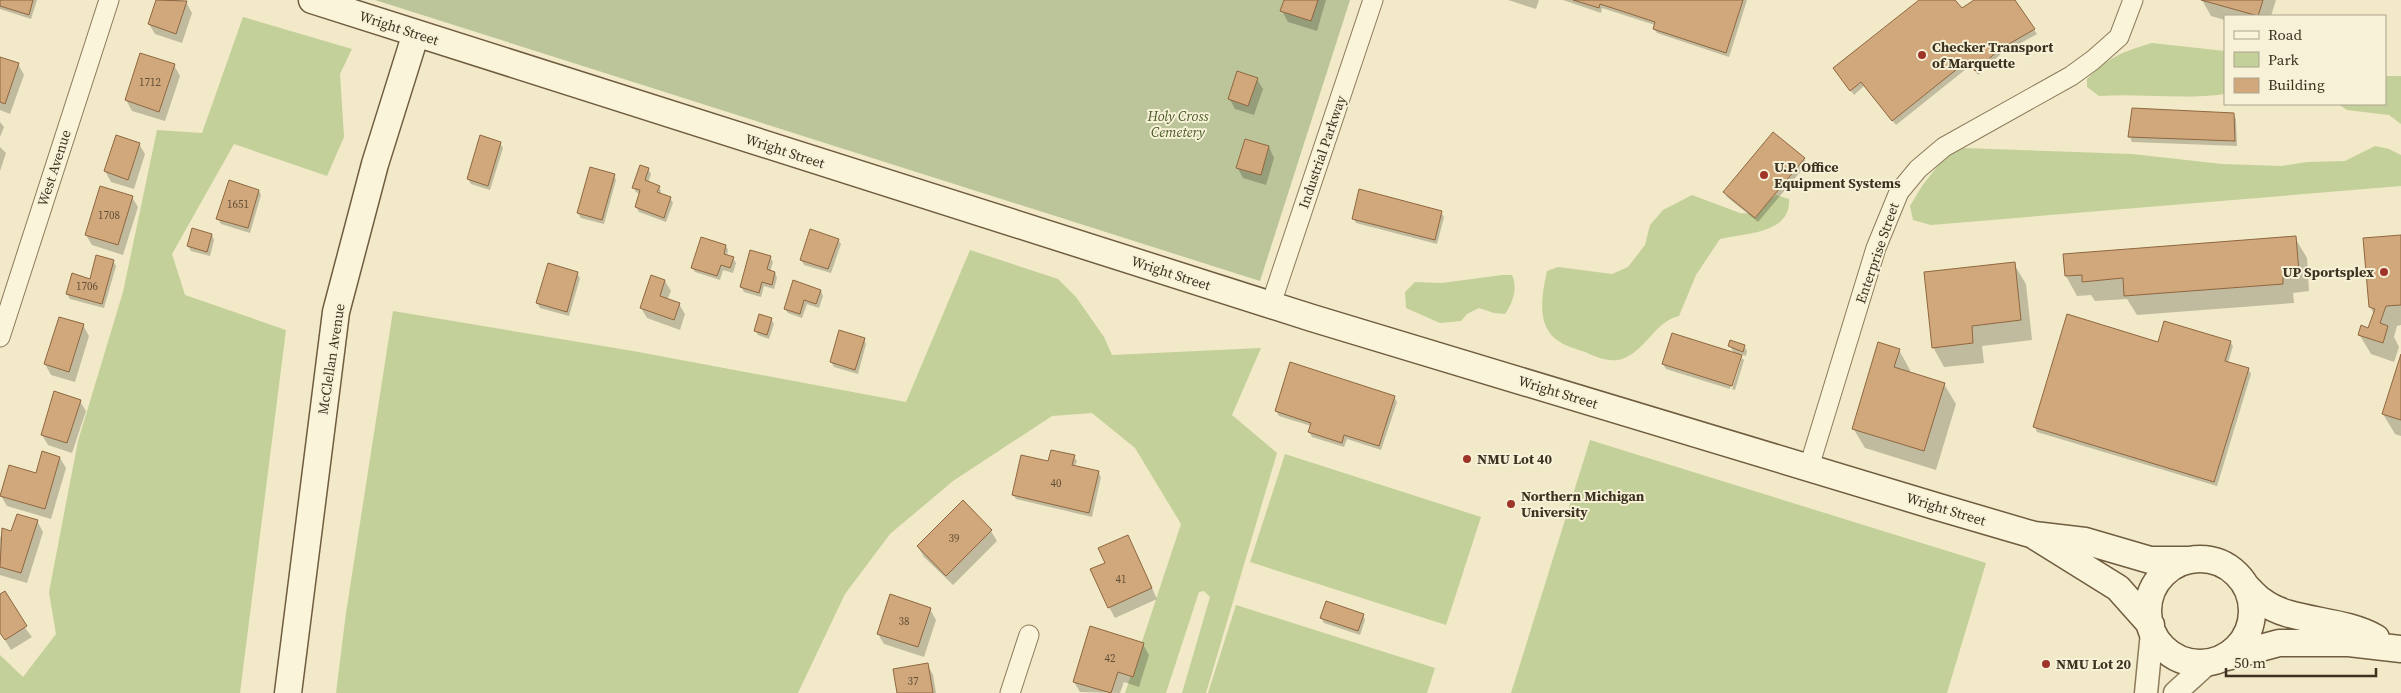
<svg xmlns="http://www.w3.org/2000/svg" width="2401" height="693" viewBox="0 0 2401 693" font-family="'Source Serif 4',serif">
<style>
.green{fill:#c4d09a}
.cemetery{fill:#bbc599}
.shadow{fill:#0003}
.building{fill:#d0a87c;stroke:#8e6740}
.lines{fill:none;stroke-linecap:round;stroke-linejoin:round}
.minor-casing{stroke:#8e7b5b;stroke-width:21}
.tertiary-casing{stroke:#8e7b5b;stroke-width:25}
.secondary-casing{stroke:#705c3e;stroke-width:29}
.minor{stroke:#faf4db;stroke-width:19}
.tertiary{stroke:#faf4db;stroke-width:22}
.secondary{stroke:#faf4db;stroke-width:26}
.poi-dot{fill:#9f3428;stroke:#f7f1d7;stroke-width:2}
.labels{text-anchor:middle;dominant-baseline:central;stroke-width:4;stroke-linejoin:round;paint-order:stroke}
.number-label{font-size:11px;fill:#624f37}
.street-label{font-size:14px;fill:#3d3120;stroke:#f7f1d7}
.poi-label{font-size:14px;font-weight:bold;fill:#3d3120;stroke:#f7f1d7;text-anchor:start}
.park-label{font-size:14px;font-style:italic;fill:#485b25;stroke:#f7f1d7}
</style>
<rect width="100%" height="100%" fill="#f1e9c7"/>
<!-- green -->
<path class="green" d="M243,17L352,49L340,74L344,137L327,176L234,144L172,254L185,295L286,330L240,693H0V655L23,677L56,634L49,592L78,441L123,292L157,130L202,133Z
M2152,43L2225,51V94C2183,100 2141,93 2099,96L2087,87V79C2109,57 2124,51 2152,43Z
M2385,76H2401V124L2389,115L2347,110L2338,104H2385Z
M2375,146L2389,149L2401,155V186L1931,225L1913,220L1910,206L1922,186L1943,159L1964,148L2132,154L2222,164L2282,166L2307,162L2345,161Z
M1692,195L1740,213L1753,214L1776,195L1789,199C1791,234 1746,233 1720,239L1696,275L1679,316C1655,321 1646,351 1622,359C1610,363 1596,357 1585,352C1577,349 1567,347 1560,342C1535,327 1542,295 1547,271L1558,267L1612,274L1628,267L1645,245L1650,225L1663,210Z
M970,250L1058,279L1076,297L1104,337L1112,355L1261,348L1232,415L1277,453L1206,693H1182L1210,597L1204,591L1199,592L1166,693H1125L1181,524L1135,448L1092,413L1052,416L953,481L890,534L845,594L798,693H336L346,613L393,311L633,351L906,402Z
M1502,275H1512C1518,288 1513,303 1505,314L1494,313L1479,308L1467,314L1461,321L1440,323L1406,308L1405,292L1415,282L1442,283Z
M1590,440L1986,563L1947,693H1511Z
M1285,454L1481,517L1446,625L1250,562Z
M1236,605L1435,668L1427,693H1208Z"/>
<!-- cemetery -->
<path class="cemetery" d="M375,0H1350L1260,281Z"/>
<!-- shadow -->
<path class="shadow" d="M0,0H37L31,19L0,9Z
M157,0H179L186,2L192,13L182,43L155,34L149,24Z
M1285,0H1326L1317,31L1288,22L1282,11Z
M1508,0H1539L1536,9Z
M1563,0H1747L1729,57L1657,33L1654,29L1655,25L1602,8L1601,13Z
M1921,0H1954L1962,10L1976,0H2013L2037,34L2002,53L1978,75L1971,65L1896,125L1864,86L1854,95L1838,73Z
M2202,0H2276L2271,16H2225V20L2211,16Z
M0,58L18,64L24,75L10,114L0,110Z
M174,65L180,76L165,121L132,111L126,100Z
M1257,79L1263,89L1254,115L1235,109L1229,98Z
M2233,114L2236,119L2237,146L2132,142L2130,137Z
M0,122L4,127L0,137Z
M500,143L503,148L490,190L471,184L468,179Z
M139,144L145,154L134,189L111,182L105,171Z
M0,147L6,153L0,171Z
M1269,147L1274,158L1266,185L1243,178L1237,167Z
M1804,159L1807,164L1758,222L1727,197L1725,192Z
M648,169L651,174L648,183L659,187L661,191L660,195L670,198L673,203L666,222L639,212L636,207L640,194L636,192L633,187Z
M614,175L616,180L604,224L581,218L578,213Z
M259,191L261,195L250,233L221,224L218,219Z
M132,197L138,207L123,255L92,245L86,235Z
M1441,212L1444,217L1437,244L1356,223L1353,218Z
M212,235L214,240L210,256L191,251L188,246Z
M2401,237V325L2397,326L2394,337L2399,347L2394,362L2371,354L2359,334L2369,329L2374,314L2370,307Z
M2295,238L2307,258L2309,291L2293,293L2294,303L2137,315L2127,299L2095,301L2091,295L2077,296L2066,276Z
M838,240L841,244L831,273L804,265L801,260Z
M726,246L728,250L727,256L733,258L736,263L733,273L723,270L720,280L695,272L692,267Z
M770,257L773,262L770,272L775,273L777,278L774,289L764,286L761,297L744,292L741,287Z
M113,261L116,266L104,308L70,299L67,294L91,280Z
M2014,264L2026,284L2032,340L1982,346L1984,363L1944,367L1933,347Z
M577,273L580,278L569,316L540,308L537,303Z
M665,281L671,291L667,300L679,304L685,314L680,330L647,318L641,308Z
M821,291L823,296L819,308L807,304L802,318L788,313L785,309Z
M771,319L774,324L769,339L758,335L755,330Z
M83,325L89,336L75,382L51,375L45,364Z
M864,339L866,344L858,374L834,367L831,362Z
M2230,342L2233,346L2228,363L2248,369L2251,374L2217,486L2037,432L2035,427L2159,343Z
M1730,346H1744L1747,351L1746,356L1740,354L1742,358H1740L1730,389L1666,369L1663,364L1734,353Z
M1899,350L1910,370V373L1944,384L1956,404L1936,470L1865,448L1853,428Z
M1742,358L1744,360L1735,390L1732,389Z
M2401,358V436L2395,434L2383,414Z
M1394,397L1397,402L1381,450L1347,439L1344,447L1312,437L1309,432L1311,426L1279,416L1276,411Z
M80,401L86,411L72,453L48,445L42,435Z
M1074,457L1077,461L1075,466L1098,472L1101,477L1092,517L1016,499L1013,495L1049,463Z
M60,458L66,468L51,519L7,506L1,496Z
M963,502L991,531L997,541L953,585L924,557L918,547Z
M37,521L43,532L27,583L0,575V538L3,530L12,533Z
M1133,546L1157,599L1115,618L1109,607L1106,563Z
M0,595L32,637L11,650L0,632Z
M930,609L936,620L924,657L884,644L878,634Z
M1363,615L1365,620L1360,635L1324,623L1321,618Z
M1143,644L1149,655L1139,687L1124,682L1120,693L1080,692L1074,682Z
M927,664L933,675L936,693H898Z"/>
<!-- building -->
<path class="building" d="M0,0H33L29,15L0,6Z
M156,0L187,1L176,34L148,24Z
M1284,0H1318L1311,21L1280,11Z
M1573,0H1743L1726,53L1653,29L1655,22L1600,4L1599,8Z
M1919,0H1955L1962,8L1974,0H2015L2035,29L2000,49L1975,71L1967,61L1892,121L1861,82L1850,91L1833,68Z
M2201,0H2263L2258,16Z
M140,53L175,64L159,112L125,100Z
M0,57L19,63L5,104L0,102Z
M1237,71L1258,78L1248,106L1228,99Z
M2132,108L2234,113L2235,141L2128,137Z
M1773,132L1805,158L1755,218L1723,192Z
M116,135L140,143L128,180L104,171Z
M480,135L501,142L488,186L467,179Z
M1245,139L1269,146L1261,175L1236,168Z
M640,165L649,168L645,180L660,186L657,192L671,197L664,218L635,207L640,190L632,188Z
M590,167L615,174L602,220L577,213Z
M229,180L259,190L248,228L216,219Z
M100,186L133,196L118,245L85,235Z
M1359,189L1442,211L1435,240L1352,219Z
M192,228L212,234L207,252L187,246Z
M810,229L839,239L828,269L800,260Z
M2401,235V305L2386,306L2380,323L2388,326L2383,343L2358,335L2361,325L2368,328L2375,309L2369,307L2363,238Z
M2296,236L2299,272L2283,273V284L2124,296L2123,278L2082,282V275L2065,276L2063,254Z
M701,237L726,245L724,254L734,257L730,268L721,265L717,276L691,268Z
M750,250L771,256L767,269L775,272L772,285L762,282L759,293L740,287Z
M96,255L114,260L102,304L66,294L72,273L90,279Z
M2015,262L2021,320L1972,326L1973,343L1932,348L1924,272Z
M548,263L578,272L567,312L536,303Z
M651,275L665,280L660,296L680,303L674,320L640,308Z
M793,280L821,290L816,304L804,300L800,314L784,309Z
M759,314L772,318L767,335L754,331Z
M2067,314L2158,342L2164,321L2231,341L2225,361L2249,368L2214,482L2033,427Z
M59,317L84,324L69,372L44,364Z
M839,330L865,338L855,370L830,362Z
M1672,333L1742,355L1732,386L1662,364Z
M1730,340L1745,345L1743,352L1728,346Z
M1878,342L1900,349L1894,367L1945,383L1924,451L1852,429Z
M2401,354V420L2382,414Z
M1290,362L1395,396L1379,446L1344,435L1342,443L1308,432L1311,423L1275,411Z
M54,391L81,400L67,443L41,435Z
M1051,450L1075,455L1072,465L1099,471L1089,513L1012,495L1021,455L1048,461Z
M42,451L60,457L45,509L0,496L9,465L36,473Z
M963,500L992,530L946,576L917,546Z
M17,514L38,520L21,573L0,567L2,528L11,531Z
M1128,535L1152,588L1108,608L1090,569L1105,563L1098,548Z
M5,591L27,626L5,640L0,633V594Z
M890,594L931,608L918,647L877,634Z
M1326,601L1364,614L1358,631L1320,618Z
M1090,626L1144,643L1133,677L1118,672L1111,693L1073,682Z
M928,663L933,693H897L893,669Z"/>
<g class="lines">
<defs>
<path id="minor" d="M1271,304L1373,0
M0,337L109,0
M1809,467L1876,248L1899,192L1918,169L1944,147L2071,76L2093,60L2119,37L2133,0
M1010,693L1029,635"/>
<path id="tertiary" d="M2146,693L2152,632
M2175,693L2209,662"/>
<path id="secondary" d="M312,0L1312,318L1935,506L2034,535L2085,541L2150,560H2191
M2036,537L2118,588L2151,625
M2148 611a52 52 0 1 1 104 0a52 52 0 1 1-104 0Z
M2245,585C2250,590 2256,597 2262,601C2290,623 2342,618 2376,638
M2227,657L2279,643H2349L2401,649
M288,693L336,312L375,164L416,33"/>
</defs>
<!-- minor casing -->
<use href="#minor" class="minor-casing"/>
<!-- tertiary casing -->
<use href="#tertiary" class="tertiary-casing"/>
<!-- secondary casing -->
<use href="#secondary" class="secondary-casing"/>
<!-- minor -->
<use href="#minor" class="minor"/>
<!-- tertiary -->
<use href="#tertiary" class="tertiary"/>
<!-- secondary -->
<use href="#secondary" class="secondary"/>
</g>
<!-- markers -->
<g class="poi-dot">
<circle cx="1922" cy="55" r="5"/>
<circle cx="1764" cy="175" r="5"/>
<circle cx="2384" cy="272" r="5"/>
<circle cx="1467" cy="459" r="5"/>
<circle cx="1511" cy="504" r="5"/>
<circle cx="2046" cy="664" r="5"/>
</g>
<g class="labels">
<!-- number labels -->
<g class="number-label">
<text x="150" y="82">1712</text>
<text x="238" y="204">1651</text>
<text x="109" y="215">1708</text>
<text x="87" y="286">1706</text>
<text x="1056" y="483">40</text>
<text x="954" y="538">39</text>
<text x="1121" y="579">41</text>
<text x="904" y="621">38</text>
<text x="1110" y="658">42</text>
<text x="913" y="681">37</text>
</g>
<!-- street labels -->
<g class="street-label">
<text transform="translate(399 28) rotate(18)">Wright Street</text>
<text transform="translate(785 151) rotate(18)">Wright Street</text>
<text transform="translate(1322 152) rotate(-71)">Industrial Parkway</text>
<text transform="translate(54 168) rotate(-72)">West Avenue</text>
<text transform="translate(1877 253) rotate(-71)">Enterprise Street</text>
<text transform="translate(1171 273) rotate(18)">Wright Street</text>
<text transform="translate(331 359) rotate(-81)">McClellan Avenue</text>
<text transform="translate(1558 392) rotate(17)">Wright Street</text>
<text transform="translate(1946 509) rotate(17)">Wright Street</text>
</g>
<!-- poi labels -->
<g class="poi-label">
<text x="1932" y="47">Checker Transport<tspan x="1932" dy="16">of Marquette</tspan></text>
<text x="1774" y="167">U.P. Office<tspan x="1774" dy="16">Equipment Systems</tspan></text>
<text x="2374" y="272" text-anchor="end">UP Sportsplex</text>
<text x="1477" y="459">NMU Lot 40</text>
<text x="1521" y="496">Northern Michigan<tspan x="1521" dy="16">University</tspan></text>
<text x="2056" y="664">NMU Lot 20</text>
</g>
<!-- park labels -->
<g class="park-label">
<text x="1178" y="116">Holy Cross<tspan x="1178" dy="16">Cemetery</tspan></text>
</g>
</g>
<!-- legend -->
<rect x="2224" y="15" width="162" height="90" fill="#f7f1d7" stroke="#ada48e"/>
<rect x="2234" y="31" width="25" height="8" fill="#faf4db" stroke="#ada48e"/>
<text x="2268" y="40" font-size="15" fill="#3d3120">Road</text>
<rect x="2234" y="52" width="25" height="15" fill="#c4d09a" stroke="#ada48e"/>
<text x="2268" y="65" font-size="15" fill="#3d3120">Park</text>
<rect x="2234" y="78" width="25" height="15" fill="#d0a87c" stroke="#ada48e"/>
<text x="2268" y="90" font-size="15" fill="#3d3120">Building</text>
<!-- scale -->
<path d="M2226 668v8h150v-8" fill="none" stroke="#3d3120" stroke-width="2.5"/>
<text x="2234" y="668" font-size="15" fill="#3d3120" stroke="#f7f1d7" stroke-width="4" paint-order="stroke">50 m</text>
</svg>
